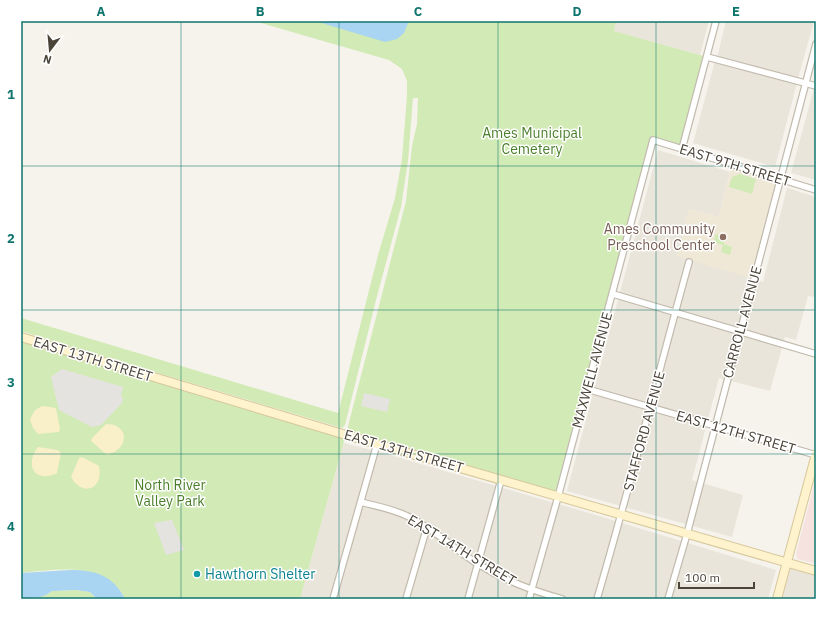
<svg xmlns="http://www.w3.org/2000/svg" width="837" height="620" viewBox="0 0 837 620" font-family="'IBM Plex Sans',sans-serif">
<style>
.residential{fill:#eae5da}
.education{fill:#efe8d6}
.medical{fill:#f6e3e0}
.green{fill:#d2eab5}
.sand{fill:#f9efc9}
.parking{fill:#e5e3e0}
.water{fill:#a9d4f2}
.lines{fill:none;stroke-linecap:round;stroke-linejoin:round}
.street-casing{stroke:#c2bbae;stroke-width:8}
.secondary-casing{stroke:#d6c79b;stroke-width:10}
.street{stroke:#fff;stroke-width:5.5}
.secondary{stroke:#fff3cd;stroke-width:8}
.grid{fill:none;stroke:#0f766e;stroke-width:1;stroke-opacity:0.55}
.education-dot{fill:#8d6e63;stroke:#fff;stroke-width:1.5}
.culture-dot{fill:#0f9aa8;stroke:#fff;stroke-width:1.5}
.labels{text-anchor:middle;dominant-baseline:central;stroke-width:3;stroke-linejoin:round;paint-order:stroke}
.park-label{font-size:14px;fill:#4a7f2a;stroke:#fff}
.street-label{font-size:14px;fill:#4b4439;stroke:#fff}
.education-label{font-size:14px;fill:#785e54;stroke:#fff;text-anchor:end}
.culture-label{font-size:14px;fill:#0d838f;stroke:#fff;text-anchor:start}
.neatline{fill:none;stroke:#0f766e;stroke-width:1.5}
.grid-label{font-size:13px;text-anchor:middle;font-weight:bold;fill:#0f766e}
</style>
<rect width="100%" height="100%" fill="#f6f3ec"/>
<!-- residential -->
<path class="residential" d="M616,21H709L700,55L614,31Z
M726,21H814L798,79L717,58Z
M715,61L797,83L775,167L693,143Z
M814,88H816V180L791,173Z
M658,150L730,172L719,217L689,209L746,277L763,282L787,188L816,197V297L808,296L796,340L785,337L770,391L719,378L692,480L743,495L732,537L567,491Z
M344,443L383,453L589,513L776,570L768,599H300Z
M787,563L816,571V599H777Z"/>
<!-- education -->
<path class="education" d="M732,164L781,178L754,279L677,256L689,209L719,217Z"/>
<!-- medical -->
<path class="medical" d="M816,477V564L798,559L796,554Z"/>
<!-- green -->
<path class="green" d="M254,21H616L614,31L707,57L682,149L654,140L558,497L346,435L300,599H125C105,560 57,570 21,573V337L346,434L406,201L412,146L417,124L418,98H413L408,161L401,207L376,300L345,425L342,428L104,357L21,331V318L338,413L378,255L395,198L402,159L407,96V81L402,69L389,60Z
M740,174L756,179L752,194L729,187L732,177Z
M716,234L726,237L724,244L732,247L730,255L721,252L723,245L713,242Z
M76,590L90,592L97,599H27L46,595L52,591Z"/>
<!-- sand -->
<path class="sand" d="M42,406L56,408L60,429L59,432L38,434L33,428L30,419L35,410Z
M106,424C115,424 121,427 124,435C124,447 118,451 107,455L91,441L92,438Z
M38,447L58,450L61,453L57,473C35,484 24,465 38,447Z
M82,457L99,466C104,490 82,497 71,477L79,458Z"/>
<!-- parking -->
<path class="parking" d="M62,369L123,387L121,395L123,399L122,403L101,425L92,427L59,410L51,377Z
M364,393L390,399L387,412L361,406Z
M172,520L184,550L166,555L154,523Z"/>
<!-- water -->
<path class="water" d="M315,21H409L404,33L397,39L385,42Z
M70,570C95,570 113,575 125,599H97L90,592L76,590L52,591L46,595L40,597L21,599V573Z"/>
<g class="lines">
<defs>
<path id="street" d="M707,57L816,86
M682,149L716,21
M613,294L816,354
M587,389L816,455
M361,502C376,506 393,509 407,516C433,528 454,549 478,564C506,581 531,590 562,599
M333,599L377,444
M406,599L427,527
M468,599L501,480
M529,599L558,497L653,140L816,190
M597,599C630,487 658,374 689,262
M668,599L687,534L816,44"/>
<path id="secondary" d="M21,337L346,435L816,571
M777,599L816,454"/>
</defs>
<!-- street casing -->
<use href="#street" class="street-casing"/>
<!-- secondary casing -->
<use href="#secondary" class="secondary-casing"/>
<!-- street -->
<use href="#street" class="street"/>
<!-- secondary -->
<use href="#secondary" class="secondary"/>
</g>
<!-- grid -->
<path class="grid" d="M181,21V599M339,21V599M498,21V599M656,21V599M21,166H816M21,310H816M21,454H816"/>
<!-- markers -->
<circle class="education-dot" cx="723" cy="237" r="4"/>
<circle class="culture-dot" cx="197" cy="574" r="4"/>
<g class="labels">
<!-- park labels -->
<g class="park-label">
<text x="532" y="133">Ames Municipal<tspan x="532" dy="16">Cemetery</tspan></text>
<text x="170" y="485">North River<tspan x="170" dy="16">Valley Park</tspan></text>
</g>
<!-- street labels -->
<g class="street-label">
<text transform="translate(735 165) rotate(17)">EAST 9TH STREET</text>
<text transform="translate(742 322) rotate(-75)">CARROLL AVENUE</text>
<text transform="translate(93 359) rotate(17)">EAST 13TH STREET</text>
<text transform="translate(592 370) rotate(-75)">MAXWELL AVENUE</text>
<text transform="translate(644 431) rotate(-75)">STAFFORD AVENUE</text>
<text transform="translate(736 432) rotate(16)">EAST 12TH STREET</text>
<text transform="translate(404 451) rotate(16)">EAST 13TH STREET</text>
<text transform="translate(462 550) rotate(31)">EAST 14TH STREET</text>
</g>
<!-- education labels -->
<g class="education-label">
<text x="715" y="229">Ames Community<tspan x="715" dy="16">Preschool Center</tspan></text>
</g>
<!-- culture labels -->
<g class="culture-label">
<text x="205" y="574">Hawthorn Shelter</text>
</g>
</g>
<!-- border -->
<rect width="837" height="620" fill="none" stroke="#ffffff" stroke-width="44"/>
<!-- north arrow -->
<g transform="translate(50 50) rotate(196)" stroke="#ffffff" stroke-width="3" paint-order="stroke">
<path d="M0-3L7 15L0 10L-7 15Z" fill="#4b4439"/>
<text y="-6" font-size="11" font-weight="bold" text-anchor="middle" fill="#4b4439">N</text>
</g>
<!-- scale -->
<path d="M679 582v6h75v-6" fill="none" stroke="#4b4439" stroke-width="2"/>
<text x="685" y="582" font-size="12" fill="#4b4439" stroke="#ffffff" stroke-width="3" paint-order="stroke">100 m</text>
<rect x="22" y="22" width="793" height="576" class="neatline"/>
<g class="grid-label">
<text x="101" y="16">A</text>
<text x="260" y="16">B</text>
<text x="418" y="16">C</text>
<text x="577" y="16">D</text>
<text x="736" y="16">E</text>
<text x="11" y="99">1</text>
<text x="11" y="243">2</text>
<text x="11" y="387">3</text>
<text x="11" y="531">4</text>
</g>
</svg>
